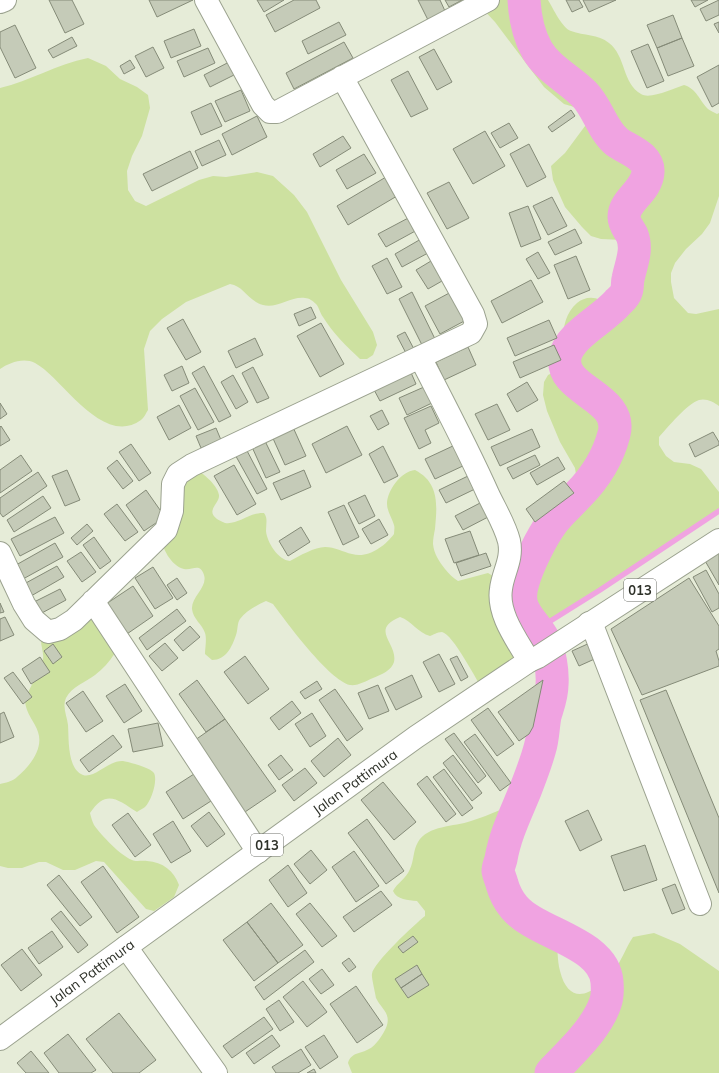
<svg xmlns="http://www.w3.org/2000/svg" width="719" height="1073" viewBox="0 0 719 1073" font-family="Mulish,sans-serif">
<style>
.green{fill:#cde1a0}
.lines{fill:none;stroke-linecap:round;stroke-linejoin:round}
.stream{stroke:#f0a3e1;stroke-width:5.5}
.river{stroke:#f0a3e1;stroke-width:33}
.building{fill:#c5cbb8;stroke:#858b78}
.minor-casing{stroke:#9ba28f;stroke-width:24}
.major-casing{stroke:#9ba28f;stroke-width:24}
.minor{stroke:#fff;stroke-width:22}
.major{stroke:#fff;stroke-width:22}
.labels{text-anchor:middle;dominant-baseline:central;stroke-width:3;stroke-linejoin:round;paint-order:stroke}
.shield{fill:#fff;stroke:#6c6e68;stroke-width:1}
.shield-label{font-size:13px;font-weight:bold;fill:#2d3028}
.street-label{font-size:14px;fill:#2d3028;stroke:#fff}
</style>
<rect width="100%" height="100%" fill="#e6ecd8"/>
<!-- green -->
<path class="green" d="M477,0H548C553,8 562,28 571,31C584,36 598,34 609,43C626,56 622,83 641,94C650,100 674,88 684,85C697,89 699,100 708,109C710,111 714,112 717,114L719,113V196L710,223L702,234L686,249L675,263L671,273V282L674,298L688,313L696,314L719,309V406C714,402 706,398 699,400C687,404 668,427 659,437V445L666,456L674,462L690,464L701,469L719,492V511L600,590L536,630C530,622 523,613 521,603C518,582 539,541 552,523C560,512 570,503 579,494L575,468L560,442L547,411L543,395L544,382L548,375L565,367C564,345 558,320 577,303C583,298 592,296 600,300C604,302 609,306 613,308L626,292L635,250L623,240L601,239L591,236L582,227L565,207L553,180L551,166L565,153L588,122L587,114L584,110L564,104L544,87L495,22L479,5Z
M88,58L106,66L120,79L137,87L148,95L150,108L142,136L132,156L127,171L128,190L135,201L146,206L199,180L213,176L226,177L257,172L273,176L294,195L307,212L341,280L373,332L377,345L373,355L367,359H360C347,347 332,332 323,317C320,313 319,307 316,304C313,301 309,298 305,298C291,296 277,309 263,305C248,301 244,286 230,284L186,302L162,319L150,331L144,349L148,410C146,413 144,418 141,420C102,448 62,377 35,363C23,357 9,363 0,369V88C30,81 57,64 88,58Z
M192,465C200,472 217,483 219,495C220,504 205,510 217,519C219,520 222,522 225,523C238,525 250,512 264,513C268,518 266,524 266,531C267,542 278,560 290,561C299,556 315,547 325,547C335,547 343,552 352,554C368,559 385,546 394,534C394,531 395,528 394,525C392,518 387,511 387,504C387,491 401,471 415,470C440,483 437,506 435,529C434,534 433,539 433,544C434,554 439,561 445,569C449,574 453,578 458,581L488,573L493,576L529,661L484,692C477,681 453,634 442,632C437,632 433,635 430,636C418,633 412,621 400,617C369,630 398,643 394,662C392,670 381,675 373,678C366,681 358,686 350,685C329,680 287,623 273,604L266,601C257,605 246,611 240,619C237,623 238,630 236,635C232,647 226,660 212,660L205,654C205,648 207,639 205,633C202,624 193,619 192,609C191,597 208,587 204,575C200,562 192,571 184,569C171,566 161,547 161,535C161,530 166,523 168,518C176,500 184,483 192,465Z
M93,601L115,653C109,662 103,669 95,675C86,682 71,687 66,698C62,707 67,716 68,725C69,739 67,769 83,775C94,779 109,760 123,761C129,762 151,768 154,773C158,781 151,801 145,807C143,809 139,810 137,812C117,799 106,789 90,813C91,817 92,821 94,825C102,836 120,855 132,860C136,862 143,860 147,861C163,862 174,871 179,885L174,897L154,911L146,909L104,862L96,861L75,870H63L46,862H39L22,868H8L0,866V784C5,783 13,781 17,777C29,767 44,749 38,732C35,722 26,714 25,701C25,697 41,668 43,659C44,654 41,646 41,641Z
M500,810H506L514,817C508,833 498,854 498,871C499,886 512,907 524,916C533,923 546,929 556,935C558,947 557,960 560,971C570,1011 598,991 615,969C622,960 626,947 633,937L654,933L680,944L719,971V1073H352L348,1063C351,1052 361,1054 369,1049C376,1046 383,1034 386,1028C392,1013 381,1009 376,998C376,996 371,976 372,974C373,963 415,924 425,916V911L417,901C408,900 397,900 393,891C397,883 406,879 410,869C414,861 413,850 418,842C428,825 454,827 471,821C481,818 490,814 500,810Z"/>
<g class="lines">
<!-- stream -->
<path class="stream" d="M536,630L600,590L719,511"/>
<!-- river -->
<path class="river" d="M524,0C525,18 528,34 537,50C548,69 569,79 584,94C598,108 602,130 617,142C628,150 649,156 648,172C647,191 624,200 624,217C624,224 629,229 632,235C638,250 631,264 628,279C627,283 628,288 626,292C625,296 621,299 618,302C604,319 569,335 565,357C559,391 624,396 614,434C608,457 595,478 578,495C569,505 559,513 552,523C541,538 528,565 523,582C514,611 532,618 544,640C550,653 553,671 552,685C552,696 548,706 545,716C543,727 543,738 540,748C536,763 530,778 525,791C516,813 505,835 501,859C500,863 498,867 498,871C499,876 501,880 502,884C504,891 509,901 514,907C536,934 604,942 607,982C608,995 607,1001 601,1013C589,1036 569,1054 551,1073"/>
</g>
<!-- building -->
<path class="building" d="M49,0H72L84,24L65,33Z
M149,0H193L157,17Z
M257,0H284L264,12Z
M294,0H316L320,8L275,32L266,15Z
M418,0H440L445,11L428,20Z
M445,0H462L449,7Z
M566,0H579L583,7L572,12Z
M583,0H616L589,12Z
M691,0H708L695,7Z
M719,0V15L706,21L700,9Z
M673,15L682,38L657,48L647,25Z
M339,22L346,35L308,54L302,41Z
M719,22V33L714,24Z
M15,25L36,68L15,78L0,47V32Z
M194,29L201,46L171,58L164,41Z
M72,37L77,46L53,58L48,50Z
M682,38L694,66L668,76L657,48Z
M344,42L353,58L294,89L286,73Z
M648,44L664,81L647,88L631,51Z
M153,47L164,68L146,77L135,56Z
M208,48L215,63L184,77L177,61Z
M434,49L452,82L437,90L419,57Z
M130,60L135,68L124,74L120,66Z
M233,60L240,72L210,87L204,75Z
M719,65V103L712,107L697,77Z
M408,71L428,109L411,117L391,80Z
M241,90L250,111L225,122L215,101Z
M211,103L222,126L201,135L191,112Z
M571,110L575,116L552,132L548,127Z
M257,116L267,137L232,155L222,134Z
M509,123L518,138L500,148L491,133Z
M485,131L505,166L473,184L453,149Z
M343,136L351,148L320,167L313,154Z
M219,140L226,155L202,166L195,151Z
M529,144L546,177L527,187L510,154Z
M190,151L198,168L152,191L143,174Z
M364,154L376,173L347,189L336,170Z
M386,177L397,196L348,225L337,206Z
M449,182L469,218L447,229L427,193Z
M552,197L567,226L548,235L533,206Z
M528,206L541,239L521,247L509,213Z
M412,216L419,229L386,247L378,234Z
M575,229L582,243L555,255L548,242Z
M421,239L428,253L402,267L395,254Z
M538,252L550,273L538,279L526,259Z
M576,256L590,290L568,299L554,265Z
M387,258L402,287L387,294L372,266Z
M431,261L442,281L428,289L416,270Z
M531,280L543,302L502,323L491,301Z
M453,291L468,319L440,334L425,306Z
M412,292L436,341L423,347L399,299Z
M311,307L316,318L299,326L294,314Z
M183,319L201,352L186,360L167,328Z
M549,320L557,338L515,356L507,338Z
M321,323L344,364L320,377L297,336Z
M405,332L415,351L407,355L397,336Z
M255,338L263,355L236,368L228,351Z
M554,345L561,360L520,378L513,362Z
M468,347L476,365L444,380L436,362Z
M182,366L189,383L172,391L164,375Z
M204,366L231,416L219,422L192,373Z
M253,367L269,398L257,403L242,373Z
M409,368L416,384L380,401L372,386Z
M233,375L248,402L236,409L221,382Z
M527,382L538,400L517,412L507,394Z
M424,387L432,403L407,415L399,398Z
M195,388L214,422L198,430L180,396Z
M0,403L7,414L0,419Z
M497,404L510,430L488,440L475,414Z
M179,405L191,428L169,440L157,417Z
M431,406L439,423L425,430L431,443L419,449L404,418Z
M382,410L389,424L378,430L370,416Z
M292,425L306,456L285,465L271,434Z
M1,426L10,440L0,446V427Z
M347,426L362,455L326,473L312,444Z
M216,428L221,440L201,448L196,436Z
M532,429L540,447L500,466L491,447Z
M713,432L719,442V445L695,457L689,444Z
M265,441L280,472L266,478L252,447Z
M131,444L151,473L139,481L119,452Z
M244,445L267,489L257,494L233,451Z
M455,445L465,465L435,479L425,459Z
M383,446L398,476L384,483L369,454Z
M21,455L32,471L0,493V470Z
M535,455L540,465L513,479L507,468Z
M558,457L565,469L537,485L530,473Z
M117,460L133,481L123,489L107,468Z
M234,465L256,504L237,515L214,476Z
M67,470L80,500L65,506L52,476Z
M304,470L311,487L281,500L273,483Z
M38,472L47,486L3,517L0,513V498Z
M468,476L475,489L446,503L439,490Z
M564,481L574,493L535,522L526,509Z
M146,490L165,517L144,531L126,505Z
M365,495L375,516L359,524L348,503Z
M43,496L51,508L14,532L7,520Z
M482,502L490,516L463,530L455,516Z
M117,504L138,532L125,541L104,514Z
M344,505L359,537L343,545L328,512Z
M55,517L64,533L20,556L11,539Z
M379,519L388,535L371,544L362,529Z
M87,524L93,531L77,545L71,538Z
M301,527L310,542L288,556L279,541Z
M470,531L479,555L454,563L445,539Z
M94,537L111,561L100,569L83,545Z
M55,543L63,557L23,579L16,565Z
M718,551L719,553V585L704,559Z
M81,552L96,572L82,582L67,561Z
M486,553L491,566L461,576L456,563Z
M57,566L64,577L31,596L24,584Z
M153,567L173,598L155,609L135,578Z
M706,570L719,594V608L712,612L693,577Z
M177,578L187,593L177,600L167,585Z
M689,578L719,626V649L716,651L719,661V666L642,695L611,629Z
M133,586L153,616L124,636L103,606Z
M60,589L66,600L40,614L34,602Z
M0,603L4,612L0,613Z
M177,609L186,621L147,650L139,638Z
M5,617L14,635L0,641V619Z
M190,626L200,637L183,651L174,640Z
M592,642L599,657L579,666L572,651Z
M165,643L178,658L162,671L149,656Z
M53,644L62,657L53,664L44,651Z
M439,654L455,684L439,692L423,662Z
M245,656L269,689L248,704L224,672Z
M457,656L468,677L461,681L450,659Z
M40,657L50,672L31,684L22,669Z
M13,672L32,697L23,704L4,678Z
M412,675L422,697L396,710L385,688Z
M197,680L225,719L206,732L179,694Z
M543,680L533,727L529,734L519,741L498,712Z
M317,681L322,689L305,699L300,692Z
M125,684L142,711L124,723L106,696Z
M378,685L389,711L369,719L358,693Z
M335,689L363,729L347,741L319,700Z
M666,690L719,818V893L640,700Z
M83,691L103,721L86,732L66,703Z
M292,701L301,713L279,730L270,718Z
M488,708L514,744L497,756L471,720Z
M4,712L14,737L0,743V714Z
M312,713L326,736L310,747L295,724Z
M225,719L276,791L239,816L188,745Z
M158,723L163,746L133,752L128,729Z
M454,733L486,776L478,783L445,739Z
M475,734L511,783L500,791L464,742Z
M113,735L122,747L89,772L80,760Z
M338,738L351,755L324,777L311,761Z
M281,755L293,770L279,780L268,765Z
M453,755L482,793L472,801L443,763Z
M305,768L317,783L294,801L282,785Z
M444,769L473,808L462,816L433,777Z
M194,774L211,801L183,819L166,792Z
M427,776L456,814L446,822L417,784Z
M383,782L416,822L394,840L361,800Z
M588,810L602,840L580,851L565,821Z
M209,812L225,834L207,847L191,826Z
M128,813L151,845L135,857L112,825Z
M367,819L404,871L386,884L348,833Z
M173,821L191,851L171,863L153,834Z
M645,845L657,880L624,891L611,856Z
M311,850L327,870L310,884L294,864Z
M354,851L379,886L356,902L332,867Z
M288,865L307,893L288,907L269,880Z
M103,866L139,917L117,933L81,882Z
M59,875L92,917L80,926L47,885Z
M675,884L685,909L672,914L662,889Z
M381,891L392,905L354,932L343,917Z
M271,903L303,945L278,963L247,922Z
M310,903L337,936L322,947L296,914Z
M61,911L88,945L78,953L51,919Z
M247,922L278,963L254,981L223,940Z
M52,931L63,947L39,964L28,948Z
M413,936L418,942L403,953L398,947Z
M22,949L42,975L21,991L1,965Z
M305,950L314,962L264,1000L255,987Z
M349,958L356,967L349,972L342,963Z
M417,965L422,974L401,988L395,979Z
M322,969L334,985L321,994L309,979Z
M422,974L429,985L408,998L401,988Z
M303,981L327,1012L307,1027L283,997Z
M356,986L383,1025L357,1043L330,1004Z
M279,1000L294,1022L280,1031L266,1009Z
M119,1013L156,1060L139,1073H113L86,1039Z
M264,1017L273,1029L232,1058L223,1046Z
M68,1034L96,1070L91,1073H59L44,1053Z
M272,1035L280,1046L254,1064L246,1053Z
M324,1035L338,1057L320,1069L305,1047Z
M301,1049L311,1065L298,1073H276L272,1067Z
M31,1051L49,1073H26L17,1063Z
M314,1069L316,1073H307Z"/>
<g class="lines">
<defs>
<path id="minor" d="M206,0L263,105L270,112H277L488,0
M0,2L5,0
M420,357C443,402 467,447 488,494C495,509 505,525 509,541C513,559 503,572 501,589C497,614 517,640 529,661
M0,553L24,604L34,620L48,632L60,629L74,620L166,530L172,511L173,484L178,474L192,465L471,333L476,324L473,314L342,77
M93,601L258,852
M589,623L594,630L700,904
M126,947L216,1073"/>
<path id="major" d="M0,1039L126,947L416,737L529,661L538,657L719,540"/>
</defs>
<!-- minor casing -->
<use href="#minor" class="minor-casing"/>
<!-- major casing -->
<use href="#major" class="major-casing"/>
<!-- minor -->
<use href="#minor" class="minor"/>
<!-- major -->
<use href="#major" class="major"/>
</g>
<g class="labels">
<!-- shield labels -->
<g class="shield">
<rect x="624" y="579" width="32" height="22" rx="3"/>
<rect x="251" y="834" width="32" height="22" rx="3"/>
</g>
<g class="shield-label">
<text x="640" y="590">013</text>
<text x="267" y="845">013</text>
</g>
<!-- street labels -->
<g class="street-label">
<text transform="translate(355 782) rotate(-36)">Jalan Pattimura</text>
<text transform="translate(92 972) rotate(-36)">Jalan Pattimura</text>
</g>
</g>
</svg>
